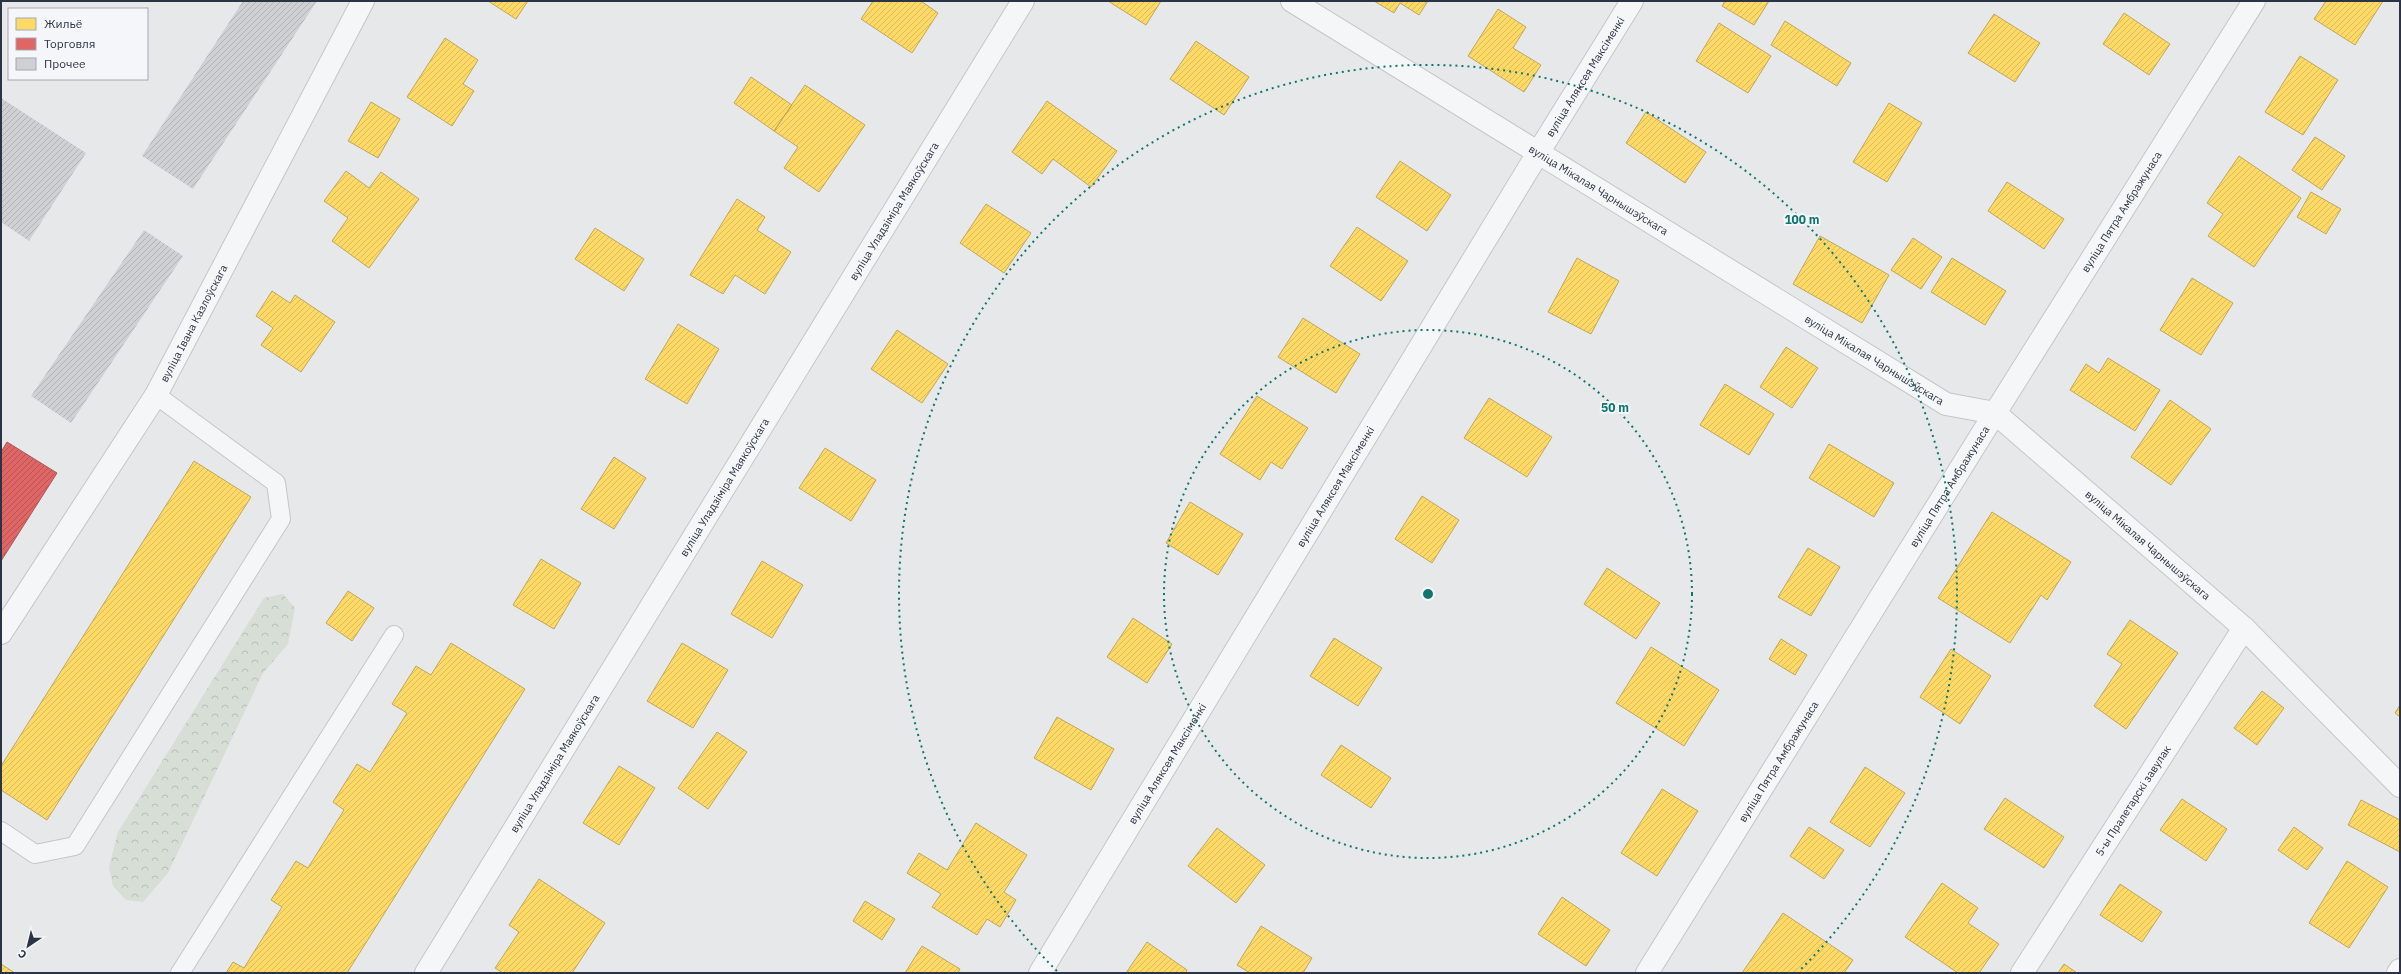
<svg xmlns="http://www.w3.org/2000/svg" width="2401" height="974" viewBox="0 0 2401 974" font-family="'IBM Plex Sans',sans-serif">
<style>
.forest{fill:url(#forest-crowns)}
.homes{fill:url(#homes-hatch);stroke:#bfa85c}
.shops{fill:url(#shops-hatch);stroke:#aa575c}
.building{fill:url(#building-hatch)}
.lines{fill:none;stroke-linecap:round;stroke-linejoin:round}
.lane-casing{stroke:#c4c6c8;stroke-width:20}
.street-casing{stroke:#c4c6c8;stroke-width:24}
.secondary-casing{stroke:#c4c6c8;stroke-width:24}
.lane{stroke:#f5f6f7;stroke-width:18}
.street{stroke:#f5f6f7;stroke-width:22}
.secondary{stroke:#f8f8f8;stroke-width:22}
.ring{fill:none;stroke:#0f766e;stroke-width:2;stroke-dasharray:2 4}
.labels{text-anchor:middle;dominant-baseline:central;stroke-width:4;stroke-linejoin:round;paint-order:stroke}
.street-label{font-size:11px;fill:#2b3445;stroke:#f4f6f9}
.centre{fill:#0f766e;stroke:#f4f6f9;stroke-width:2}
.ring-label{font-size:12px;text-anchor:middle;font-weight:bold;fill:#0f766e;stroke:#f4f6f9;stroke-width:4;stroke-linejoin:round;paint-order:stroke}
</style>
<defs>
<pattern id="forest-crowns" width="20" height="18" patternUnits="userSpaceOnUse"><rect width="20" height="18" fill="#d6ded6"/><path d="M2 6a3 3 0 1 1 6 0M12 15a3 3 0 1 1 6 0" fill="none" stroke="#b8bfb9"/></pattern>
<pattern id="homes-hatch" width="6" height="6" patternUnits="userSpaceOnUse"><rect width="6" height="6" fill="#ffd966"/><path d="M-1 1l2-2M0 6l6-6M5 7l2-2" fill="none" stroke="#dbbb5a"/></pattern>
<pattern id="shops-hatch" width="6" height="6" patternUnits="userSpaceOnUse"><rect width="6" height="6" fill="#e06666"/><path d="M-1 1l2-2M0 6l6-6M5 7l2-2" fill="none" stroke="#b65556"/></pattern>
<pattern id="building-hatch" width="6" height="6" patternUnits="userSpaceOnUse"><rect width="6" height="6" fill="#ced0d3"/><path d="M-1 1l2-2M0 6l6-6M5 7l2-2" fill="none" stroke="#b1b3b6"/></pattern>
</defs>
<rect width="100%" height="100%" fill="#e6e8ea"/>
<!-- forest -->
<path class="forest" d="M283,594L295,608L288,644L263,673L168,873L143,902L126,900L113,886L109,867L118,832L264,598Z"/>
<!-- homes -->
<path class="homes" d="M488,1H528L516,19Z
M873,1H921L938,13L912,53L861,19Z
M1108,1H1161L1146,25Z
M1374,1H1428L1419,15L1400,3L1394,13Z
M1725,1H1769L1754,25L1722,6Z
M2326,1H2383L2355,45L2314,19Z
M1498,9L1526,27L1513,48L1541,65L1524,92L1468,56Z
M2124,13L2170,44L2149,75L2103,44Z
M1994,14L2040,43L2015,82L1968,53Z
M1785,21L1851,63L1837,86L1771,45Z
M1719,23L1771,56L1748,93L1696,61Z
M445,38L478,60L463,84L474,91L452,126L407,97Z
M1196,41L1249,77L1224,115L1170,79Z
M2300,56L2338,80L2303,135L2265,112Z
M751,77L792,105L774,131L734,103Z
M805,85L865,125L819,192L784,168L798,147L774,131Z
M1047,101L1117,151L1091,187L1053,159L1042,174L1012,152Z
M371,102L400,119L378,158L348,141Z
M1889,103L1922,123L1887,182L1853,162Z
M1646,112L1706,152L1685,183L1626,143Z
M2315,137L2345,156L2322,190L2292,170Z
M2239,156L2301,198L2254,267L2208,236L2223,214L2207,203Z
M1400,161L1451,195L1427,231L1376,197Z
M346,171L369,188L381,172L419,199L369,268L332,241L348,218L324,201Z
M2007,182L2064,219L2044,249L1988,211Z
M2311,192L2341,209L2326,234L2297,217Z
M737,199L765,217L757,230L791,252L765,294L735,275L723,294L690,275Z
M986,204L1031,233L1004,273L960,243Z
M1357,227L1408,261L1381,301L1330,266Z
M595,228L644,259L624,291L575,259Z
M1820,236L1889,275L1862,323L1793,284Z
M1913,238L1942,257L1921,289L1891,270Z
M1577,258L1619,281L1591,334L1548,312Z
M1952,258L2006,291L1985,325L1931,292Z
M2192,278L2233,303L2201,355L2160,330Z
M272,291L290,303L295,295L335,322L301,372L261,345L273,328L256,316Z
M1303,318L1360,354L1336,393L1278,357Z
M678,324L719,349L687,404L645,379Z
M897,330L948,364L922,403L871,369Z
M1786,347L1818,368L1792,408L1760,387Z
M2108,358L2160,390L2135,431L2070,390L2086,364L2099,373Z
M1725,384L1774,414L1749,455L1700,425Z
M1257,396L1308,428L1282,469L1271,462L1260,480L1220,454Z
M1489,398L1552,437L1527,477L1464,438Z
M2170,400L2211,429L2171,485L2131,457Z
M1829,444L1894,483L1874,517L1809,478Z
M825,448L876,480L851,521L799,488Z
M614,457L646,478L614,529L581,509Z
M194,461L251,497L47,820L1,790V766Z
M1422,496L1459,520L1432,563L1395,539Z
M1190,502L1243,534L1218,575L1166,543Z
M1992,512L2071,562L2047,600L2041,595L2010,643L1938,598Z
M1808,548L1840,567L1811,616L1778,597Z
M541,559L581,583L554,629L513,605Z
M762,561L803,585L772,638L731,614Z
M1607,568L1660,603L1636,639L1584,604Z
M348,591L374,608L352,641L326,623Z
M1133,618L1172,644L1147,683L1107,657Z
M2130,620L2178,653L2126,729L2094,706L2122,664L2107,654Z
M1334,638L1382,668L1358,706L1310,676Z
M1781,639L1807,655L1795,675L1769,659Z
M451,643L525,689L347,973H226L233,962L244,968L282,907L271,900L296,861L308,868L344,810L333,802L357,764L370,772L407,713L392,704L416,666L431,675Z
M682,643L728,670L693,728L647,701Z
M1651,647L1719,690L1684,746L1616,703Z
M1951,649L1991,676L1960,724L1920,697Z
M2262,691L2284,708L2257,745L2234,728Z
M2400,705V717L2395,713Z
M1057,717L1114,749L1091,790L1034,758Z
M717,732L747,752L708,809L678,788Z
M1341,745L1391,778L1371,808L1321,775Z
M619,766L655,788L619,845L583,823Z
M1865,767L1905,793L1870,847L1830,822Z
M1662,789L1698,811L1657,876L1621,853Z
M2005,798L2064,837L2044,868L1984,829Z
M2182,799L2227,829L2206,861L2160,830Z
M2361,800L2400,820V852L2348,825Z
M976,823L1027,855L1004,892L1016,900L1000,927L987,919L977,935L932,907L941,894L907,873L919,853L947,870Z
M1809,827L1844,850L1824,879L1790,856Z
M2294,827L2323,848L2307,870L2278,850Z
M1217,828L1265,865L1236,903L1188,866Z
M2347,861L2388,887L2349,948L2309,923Z
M539,879L605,923L572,973H503L495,968L519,932L509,925Z
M1942,883L1978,908L1968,923L1999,944L1979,973H1958L1905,937Z
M2120,884L2162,912L2142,942L2100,915Z
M1562,897L1610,930L1586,966L1538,934Z
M865,901L895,919L882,940L853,921Z
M1783,913L1853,960L1844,973H1742Z
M1261,926L1312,958L1303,973H1250L1237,965Z
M1147,942L1187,970L1186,973H1126Z
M922,946L960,969L958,973H905Z
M1,964L15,973H1Z
M2064,964L2077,973H2058Z"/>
<!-- shops -->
<path class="shops" d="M7,442L57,473L1,561V452Z"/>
<!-- building -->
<path class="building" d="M243,1H317L193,189L142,156Z
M1,98L86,153L29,241L1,222Z
M144,230L183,256L71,423L31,396Z"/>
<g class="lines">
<defs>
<path id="lane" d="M1,831L35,854L75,846L281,519L276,483L156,395
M180,973L394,635"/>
<g id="street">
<path id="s1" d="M1292,1L1946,404L1995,413L2244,628L2400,786"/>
<path id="s2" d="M1,633L156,395L363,1"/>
<path id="s3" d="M426,973L1023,1"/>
<path id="s4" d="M1040,973L1538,153L1632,1"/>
<path id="s5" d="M1647,973L1995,413L2254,1"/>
<path id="s6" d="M2022,973L2244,628"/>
</g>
<path id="secondary" d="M2398,973L2400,970"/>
</defs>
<!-- lane casing -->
<use href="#lane" class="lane-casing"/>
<!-- street casing -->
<use href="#street" class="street-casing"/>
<!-- secondary casing -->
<use href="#secondary" class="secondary-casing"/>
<!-- lane -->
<use href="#lane" class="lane"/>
<!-- street -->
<use href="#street" class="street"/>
<!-- secondary -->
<use href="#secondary" class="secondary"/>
</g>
<!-- distance rings -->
<g class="ring">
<circle cx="1428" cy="594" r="264"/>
<path d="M1057 971A529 529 0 1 1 1799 971"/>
</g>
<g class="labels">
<!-- street labels -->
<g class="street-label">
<text stroke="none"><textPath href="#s4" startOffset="1049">вуліца Аляксея Максіменкі</textPath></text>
<text stroke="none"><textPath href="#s1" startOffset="360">вуліца Мікалая Чарнышэўскага</textPath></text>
<text stroke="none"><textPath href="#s3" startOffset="894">вуліца Уладзіміра Маякоўскага</textPath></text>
<text stroke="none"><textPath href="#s5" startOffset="897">вуліца Пятра Амбражунаса</textPath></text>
<text stroke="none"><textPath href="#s2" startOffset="365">вуліца Івана Казлоўскага</textPath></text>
<text stroke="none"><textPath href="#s1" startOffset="684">вуліца Мікалая Чарнышэўскага</textPath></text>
<text stroke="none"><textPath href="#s4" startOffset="569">вуліца Аляксея Максіменкі</textPath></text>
<text stroke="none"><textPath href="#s5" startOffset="573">вуліца Пятра Амбражунаса</textPath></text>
<text stroke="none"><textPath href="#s3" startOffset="570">вуліца Уладзіміра Маякоўскага</textPath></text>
<text stroke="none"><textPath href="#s1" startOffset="1020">вуліца Мікалая Чарнышэўскага</textPath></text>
<text stroke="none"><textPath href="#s5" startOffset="249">вуліца Пятра Амбражунаса</textPath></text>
<text stroke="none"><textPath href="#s3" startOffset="246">вуліца Уладзіміра Маякоўскага</textPath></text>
<text stroke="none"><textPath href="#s4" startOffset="245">вуліца Аляксея Максіменкі</textPath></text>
<text stroke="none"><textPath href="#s6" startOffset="205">5-ы Пралетарскі завулак</textPath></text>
</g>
</g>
<circle cx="1428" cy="594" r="6" class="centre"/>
<g class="ring-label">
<text x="1802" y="224">100 m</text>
<text x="1615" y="412">50 m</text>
</g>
<!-- border -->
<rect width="2401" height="974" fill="none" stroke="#2b3445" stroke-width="4"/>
<!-- legend -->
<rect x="8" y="8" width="140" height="72" fill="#f4f6f9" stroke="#a4a8b1"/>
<rect x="16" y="18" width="20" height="12" fill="#ffd966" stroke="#a4a8b1"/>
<text x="44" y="28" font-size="12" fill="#2b3445">Жильё</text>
<rect x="16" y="38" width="20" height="12" fill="#e06666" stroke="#a4a8b1"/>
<text x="44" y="48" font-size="12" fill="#2b3445">Торговля</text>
<rect x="16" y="58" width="20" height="12" fill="#ced0d3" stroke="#a4a8b1"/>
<text x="44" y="68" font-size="12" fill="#2b3445">Прочее</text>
<!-- north arrow -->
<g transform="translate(28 946) rotate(215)" stroke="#f4f6f9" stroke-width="3" paint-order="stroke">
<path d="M0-3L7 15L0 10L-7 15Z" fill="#2b3445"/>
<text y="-6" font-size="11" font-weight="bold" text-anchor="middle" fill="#2b3445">С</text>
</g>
</svg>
